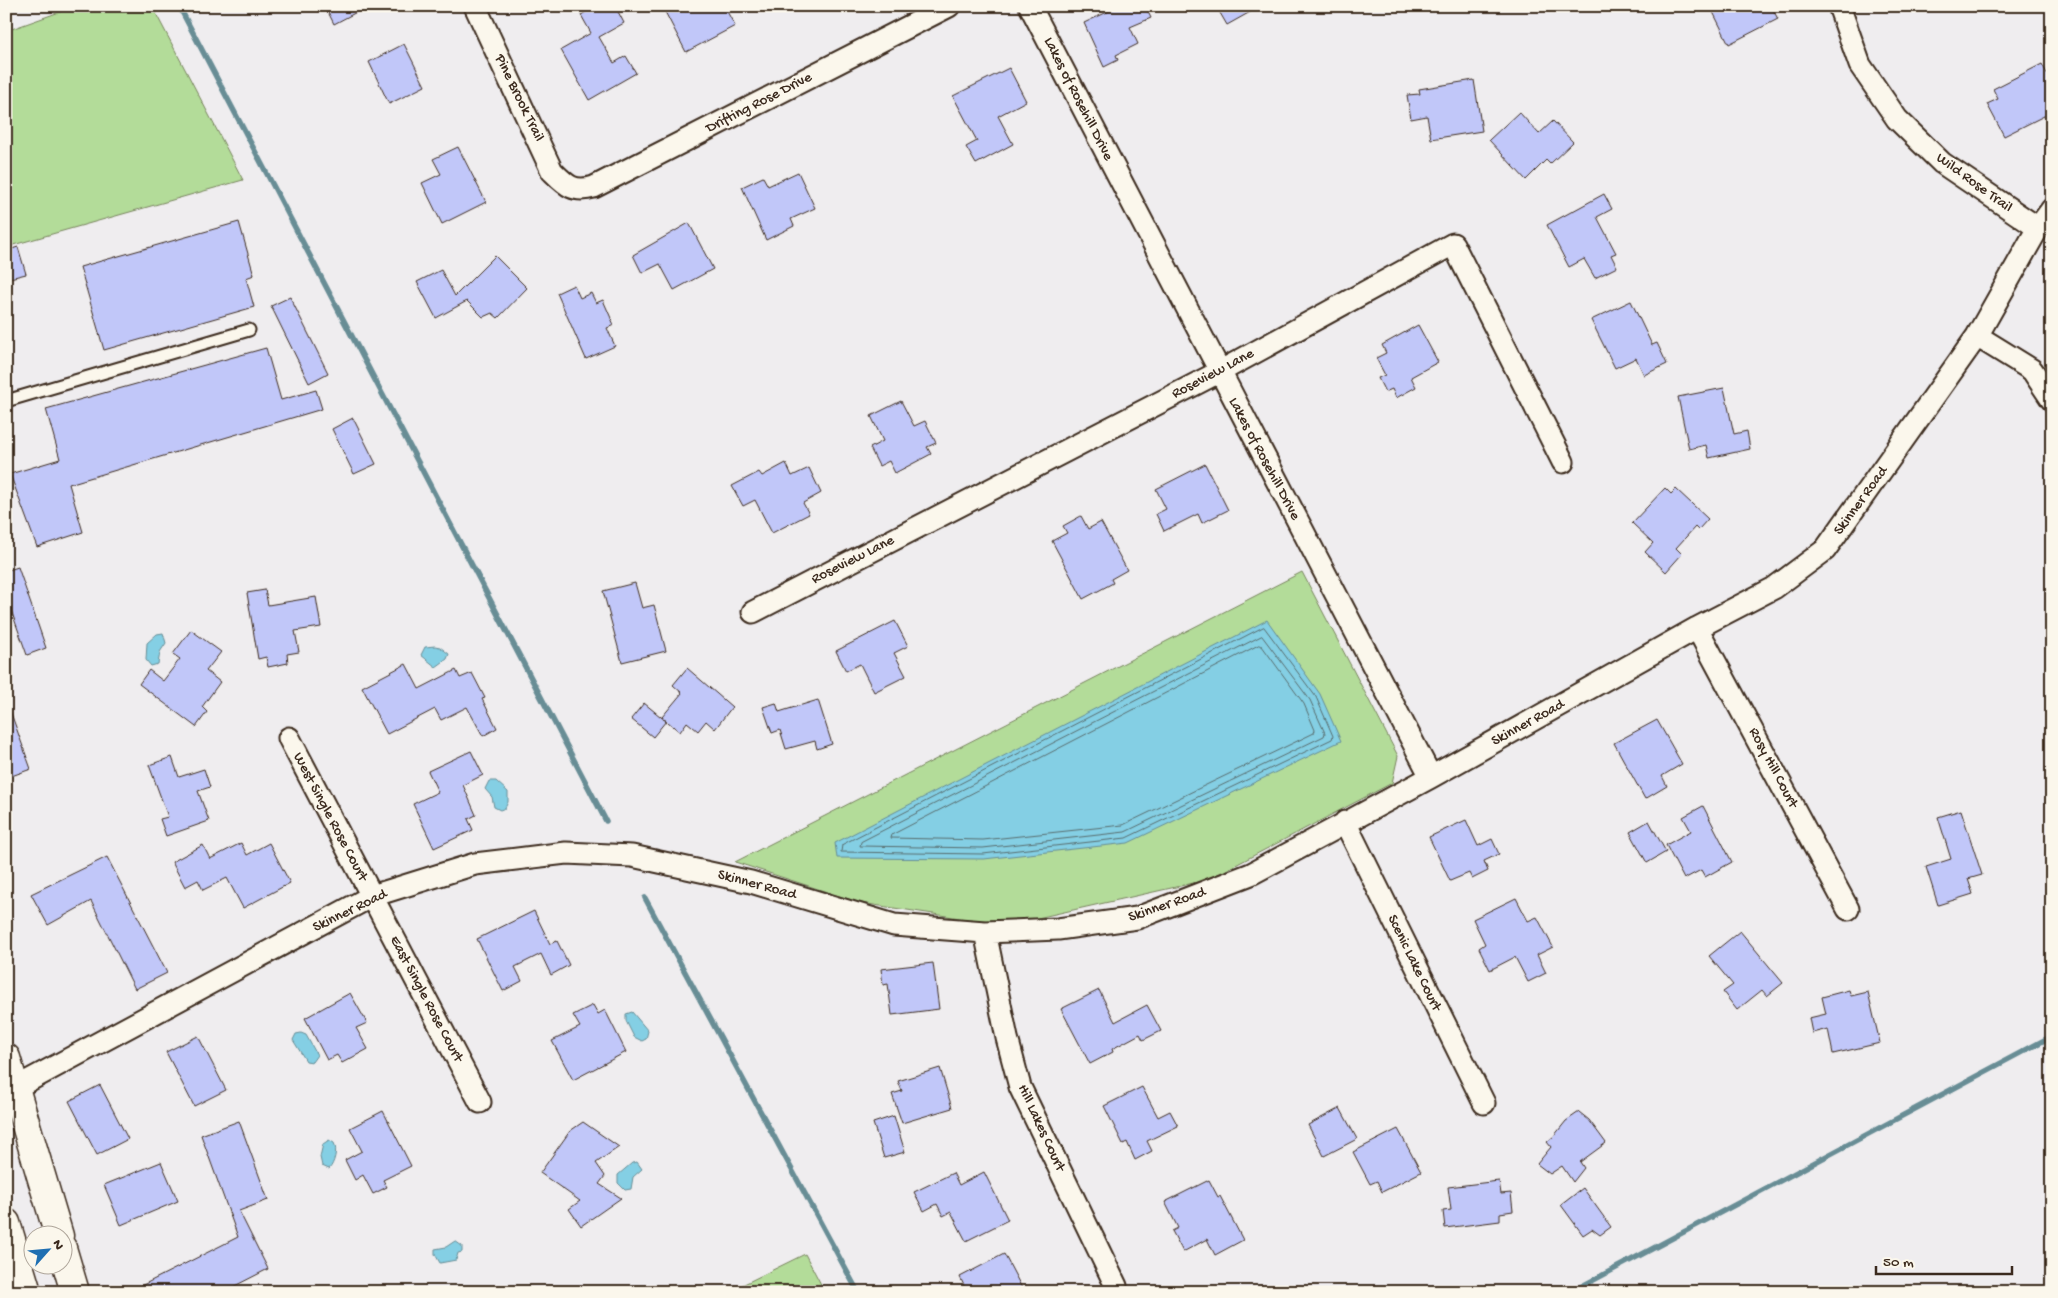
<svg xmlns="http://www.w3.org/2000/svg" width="2058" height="1298" viewBox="0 0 2058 1298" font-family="'Gochi Hand',sans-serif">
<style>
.green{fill:#b3dc99;stroke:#77835c}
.water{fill:#84cfe4;stroke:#678d95}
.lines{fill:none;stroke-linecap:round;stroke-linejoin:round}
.shore{stroke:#586c6d;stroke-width:1}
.stream{stroke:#678d95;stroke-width:5.5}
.building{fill:#c1c7f9;stroke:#3b2a1e}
.lane-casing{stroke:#3b2a1e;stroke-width:15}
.street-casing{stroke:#3b2a1e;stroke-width:25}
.secondary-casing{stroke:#3b2a1e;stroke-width:31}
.lane{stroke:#fbf7ec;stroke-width:11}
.street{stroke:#fbf7ec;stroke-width:21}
.secondary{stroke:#fbf7ec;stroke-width:28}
.labels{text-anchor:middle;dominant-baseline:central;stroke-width:4.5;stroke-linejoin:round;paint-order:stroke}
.street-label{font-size:15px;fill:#3b2a1e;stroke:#fbf7ec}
</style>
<rect width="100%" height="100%" fill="#efedef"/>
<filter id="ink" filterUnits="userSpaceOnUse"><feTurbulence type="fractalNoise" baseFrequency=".02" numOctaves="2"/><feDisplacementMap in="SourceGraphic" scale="10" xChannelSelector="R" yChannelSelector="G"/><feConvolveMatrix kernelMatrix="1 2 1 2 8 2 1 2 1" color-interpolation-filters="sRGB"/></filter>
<g filter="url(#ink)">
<!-- green -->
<path class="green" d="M67,6H152L243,180L6,247V31L68,9Z
M1302,572L1398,756L1392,783L1207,880L1006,925L861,903L735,862Z
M805,1254L825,1292H728Z"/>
<!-- water -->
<path class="water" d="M1267,620L1320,694L1341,741L1128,843L984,859L837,858L835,843Z
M163,633L166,643L160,652L158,664L151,666L146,660L147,643L157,634Z
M435,646L440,647L449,654L447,659L436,667L421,655L425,647Z
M489,781H496L508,792V802L505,808L500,810L494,807L492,797L485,789Z
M632,1012L648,1031L646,1039L642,1041L634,1037L626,1021V1014Z
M301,1033L306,1035L317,1055L312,1062L306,1061L293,1040L296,1034Z
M329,1140L334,1143C338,1150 334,1164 329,1169L322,1166L320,1157L323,1144Z
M637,1162L642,1169L633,1177L631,1189L625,1190L618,1183V1175L632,1163Z
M455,1241L462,1246V1252L458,1253L456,1260L440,1263L435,1254V1249L446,1247Z"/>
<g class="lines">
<!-- shore -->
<path class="shore" d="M1264,627L1316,697L1333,736L1332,739L1126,838L983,854L841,852L842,845Z
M1262,636L1310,700L1325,733L1324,736L1125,832L983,848L860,846L861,842Z
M1259,645L1262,646L1304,704L1315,730L1314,733L1123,825L983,840L891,838L892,835Z"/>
<!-- stream -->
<path class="stream" d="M179,6L606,821
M645,898L858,1292
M1571,1292L2052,1036"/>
</g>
<!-- building -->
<path class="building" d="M325,6H368L334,24Z
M596,6H615L624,23L599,37L614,63L626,56L636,73L589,100L561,50L591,33L581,15Z
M662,6H724L735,26L686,52Z
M1120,6H1145L1151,18L1130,27L1138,44L1116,55L1118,60L1104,67L1084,23Z
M1216,6H1261L1227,25Z
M1710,6H1771L1778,19L1729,44Z
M404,44L425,86L389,104L369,62Z
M2042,64L2052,83V112L2004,136L1987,104L1998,99L1993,89Z
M1009,68L1026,101L998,116L1013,144L976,164L966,147L977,141L953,96Z
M1474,80L1482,131L1431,139L1427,116L1411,119L1407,95L1420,94L1419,89Z
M1519,112L1539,134L1553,121L1573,142L1550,164L1546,160L1526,180L1489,140Z
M458,147L486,202L442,224L422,183L441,174L433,159Z
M798,172L815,208L791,219L794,226L766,240L742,187L763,177L768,186Z
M1604,194L1612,209L1597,217L1616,253L1611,255L1617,267L1595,278L1584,259L1569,267L1547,225Z
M239,222L254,275L246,278L254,307L104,350L80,267Z
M689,223L713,269L674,290L660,264L642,273L633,255Z
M18,247L26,274L6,279V251Z
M495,256L527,288L498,318L492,313L483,317L467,301L436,318L417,282L441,270L455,296Z
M574,285L580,298L591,293L596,303L603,300L614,325L607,328L615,346L586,359L557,293Z
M290,297L328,373L309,383L271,306Z
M1631,301L1652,345L1657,343L1667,364L1644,375L1636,358L1615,368L1591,320Z
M1418,325L1438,362L1411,377L1416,387L1396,398L1392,389L1385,392L1378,378L1385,375L1376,358L1386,353L1382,345Z
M266,348L281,400L316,390L322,409L69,484L83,532L37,547L10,474L60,459L46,409Z
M1724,388L1734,434L1747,431L1750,449L1709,458L1706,445L1689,449L1678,397Z
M901,401L914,426L925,421L936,443L927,447L931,454L895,473L889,461L879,466L870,448L883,441L871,416Z
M353,418L376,464L354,474L332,429Z
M786,463L792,476L809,468L821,493L803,503L809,514L772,533L755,500L743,506L732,486L759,472L762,476Z
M1205,464L1228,510L1202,523L1198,514L1164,531L1156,514L1166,509L1156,489Z
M1665,488L1671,494L1676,489L1708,519L1698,530L1695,527L1676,548L1682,554L1666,572L1645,552L1653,543L1632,523Z
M1081,516L1088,529L1101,522L1127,570L1111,579L1113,583L1083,599L1052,541L1067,533L1063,526Z
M18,567L46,648L27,655L6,596V571Z
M635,583L642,608L654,605L666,651L622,662L603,591Z
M265,590L268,605L316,597L321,627L295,631L299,652L287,654L288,663L268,667L266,657L258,659L247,593Z
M895,621L908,646L894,653L906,676L874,692L860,664L846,671L836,651Z
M191,630L221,652L206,671L220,682L202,707L207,712L196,727L139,684L149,670L163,681L180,659L173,654Z
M406,664L419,689L456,670L460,678L472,673L485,698L482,699L497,728L483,736L467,707L441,720L435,709L387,734L362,687Z
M687,668L732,707L715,729L706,721L698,731L687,722L680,732L662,717L682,693L673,685Z
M818,700L832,744L817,749L815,741L786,749L780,730L772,733L763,707L776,703L779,712Z
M644,703L666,721L653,737L631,719Z
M8,705L31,769L6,778V706Z
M1657,720L1682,764L1662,776L1667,786L1645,799L1614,743Z
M471,751L483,775L463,785L476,815L468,819L473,830L434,848L413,804L438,792L428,771Z
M172,757L179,777L204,769L210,787L198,791L209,821L166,836L160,819L168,817L149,765Z
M1703,806L1732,862L1705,877L1701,870L1684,879L1666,845L1691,831L1683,817Z
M1961,810L1982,875L1968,879L1973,894L1938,905L1926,867L1951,859L1938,817Z
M1466,820L1478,846L1492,839L1499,854L1484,861L1488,871L1472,879L1469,873L1450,881L1429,837Z
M1649,821L1666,852L1647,863L1630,832Z
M241,843L247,855L269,843L290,883L243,908L227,878L203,890L198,880L185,887L172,862L203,845L210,859Z
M107,857L167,973L135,989L91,901L48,925L31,894Z
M1516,898L1528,921L1537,917L1553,947L1537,955L1546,973L1528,982L1515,957L1490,970L1479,948L1485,944L1473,919Z
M534,911L550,944L557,941L569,965L551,975L541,954L515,967L522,981L503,991L477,939Z
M1740,931L1783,983L1767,996L1762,990L1737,1010L1723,992L1733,985L1709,956Z
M933,963L939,1009L892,1015L888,984L883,985L881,969Z
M1099,990L1115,1022L1147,1005L1161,1031L1143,1040L1140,1034L1112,1049L1113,1052L1090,1064L1061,1009Z
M1849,990L1851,996L1868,992L1880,1043L1833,1054L1828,1029L1812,1033L1809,1018L1826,1014L1822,997Z
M350,993L367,1023L356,1028L368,1049L342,1063L337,1055L327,1060L305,1018Z
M593,1005L598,1014L605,1010L626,1052L573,1080L552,1041L580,1027L573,1015Z
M198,1036L226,1090L194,1106L166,1052Z
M940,1068L952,1108L902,1123L892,1094L902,1091L898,1081Z
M100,1085L128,1139L97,1155L69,1101Z
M1142,1087L1158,1117L1170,1111L1178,1126L1147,1141L1152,1151L1135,1160L1127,1142L1123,1144L1104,1106Z
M1340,1108L1357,1139L1324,1156L1308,1125Z
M383,1111L411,1166L383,1180L387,1187L373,1194L363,1175L355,1180L345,1160L362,1151L350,1128Z
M1579,1112L1589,1120L1606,1143L1580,1162L1584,1168L1573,1182L1562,1166L1550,1174L1537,1164L1551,1147L1547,1142L1554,1136L1566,1121Z
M894,1116L905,1152L884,1158L873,1123Z
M239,1121L268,1200L239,1211L268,1269L223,1292H129L238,1237L201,1135Z
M583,1122L619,1147L596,1163L605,1176L599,1184L621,1198L581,1226L569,1209L580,1201L540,1173L570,1131Z
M1398,1129L1421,1172L1382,1192L1377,1181L1370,1184L1353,1152Z
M161,1162L178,1201L121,1225L104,1185Z
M984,1172L1008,1220L966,1241L951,1212L943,1216L937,1204L924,1211L914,1192L953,1173L959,1185Z
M1209,1180L1218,1197L1220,1196L1243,1240L1215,1255L1207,1239L1183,1252L1172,1231L1178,1228L1165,1202Z
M1499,1181L1501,1194L1511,1193L1513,1211L1500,1213V1221L1445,1228L1443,1211L1451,1210L1448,1187Z
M1583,1188L1611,1227L1600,1235L1592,1229L1583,1235L1561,1205Z
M1004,1254L1024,1292H967L960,1277Z"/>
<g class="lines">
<defs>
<path id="lane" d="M6,401L249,330"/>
<path id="street" d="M475,6L552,171C566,185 573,193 594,187L949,6
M1030,6L1431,777
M1839,6L1860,65L1897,119L1942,163L2038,228
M1977,336L2032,370L2052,400
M753,612L1219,372L1453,244L1563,462
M1697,628L1848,909
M289,738L480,1102
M1345,822L1484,1103
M985,932L1007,1038L1020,1087L1116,1286
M15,1088L372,896L475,864L566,853L632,856L751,882L894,925L985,932L1058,929L1137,918L1251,874L1431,777L1697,628L1774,588L1825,550L1977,336L2038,228L2052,209"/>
<path id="secondary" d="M6,1058L59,1236
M6,1223L27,1292
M62,1248L75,1292"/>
</defs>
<!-- lane casing -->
<use href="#lane" class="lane-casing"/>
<!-- street casing -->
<use href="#street" class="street-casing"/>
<!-- secondary casing -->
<use href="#secondary" class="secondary-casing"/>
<!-- lane -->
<use href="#lane" class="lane"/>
<!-- street -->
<use href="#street" class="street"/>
<!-- secondary -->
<use href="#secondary" class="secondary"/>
</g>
</g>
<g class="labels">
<!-- street labels -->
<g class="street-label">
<text transform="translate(519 98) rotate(64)">Pine Brook Trail</text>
<text transform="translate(1078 99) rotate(63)">Lakes of Rosehill Drive</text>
<text transform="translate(759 103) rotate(-27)">Drifting Rose Drive</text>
<text transform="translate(1974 183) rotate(36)">Wild Rose Trail</text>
<text transform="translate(1213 374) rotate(-28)">Roseview Lane</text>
<text transform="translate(1264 459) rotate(62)">Lakes of Rosehill Drive</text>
<text transform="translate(1861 501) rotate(-54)">Skinner Road</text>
<text transform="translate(853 560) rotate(-27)">Roseview Lane</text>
<text transform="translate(1528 723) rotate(-29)">Skinner Road</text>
<text transform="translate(1773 768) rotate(62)">Rosy Hill Court</text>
<text transform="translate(330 817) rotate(62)">West Single Rose Court</text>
<text transform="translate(757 885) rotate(15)">Skinner Road</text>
<text transform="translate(1167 905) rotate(-19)">Skinner Road</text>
<text transform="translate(350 911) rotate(-26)">Skinner Road</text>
<text transform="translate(1414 963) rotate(64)">Scenic Lake Court</text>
<text transform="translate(426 999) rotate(62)">East Single Rose Court</text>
<text transform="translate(1041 1128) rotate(65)">Hill Lakes Court</text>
</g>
</g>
<!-- margin -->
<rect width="2058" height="1298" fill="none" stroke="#fbf7ec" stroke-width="25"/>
<rect x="12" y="12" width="2033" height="1273" fill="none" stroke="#3b2a1e" stroke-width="2" filter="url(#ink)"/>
<!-- north arrow -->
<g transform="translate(48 1250) rotate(63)"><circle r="24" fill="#fbf7ec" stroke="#aea59a"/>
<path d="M0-4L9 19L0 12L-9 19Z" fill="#1f6fb2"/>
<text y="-8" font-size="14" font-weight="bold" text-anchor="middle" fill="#3b2a1e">N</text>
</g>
<!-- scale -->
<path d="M1876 1266v8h136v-8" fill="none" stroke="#3b2a1e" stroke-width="2.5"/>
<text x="1883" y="1266" font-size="15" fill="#3b2a1e" stroke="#fbf7ec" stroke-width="4" paint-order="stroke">50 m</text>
</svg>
